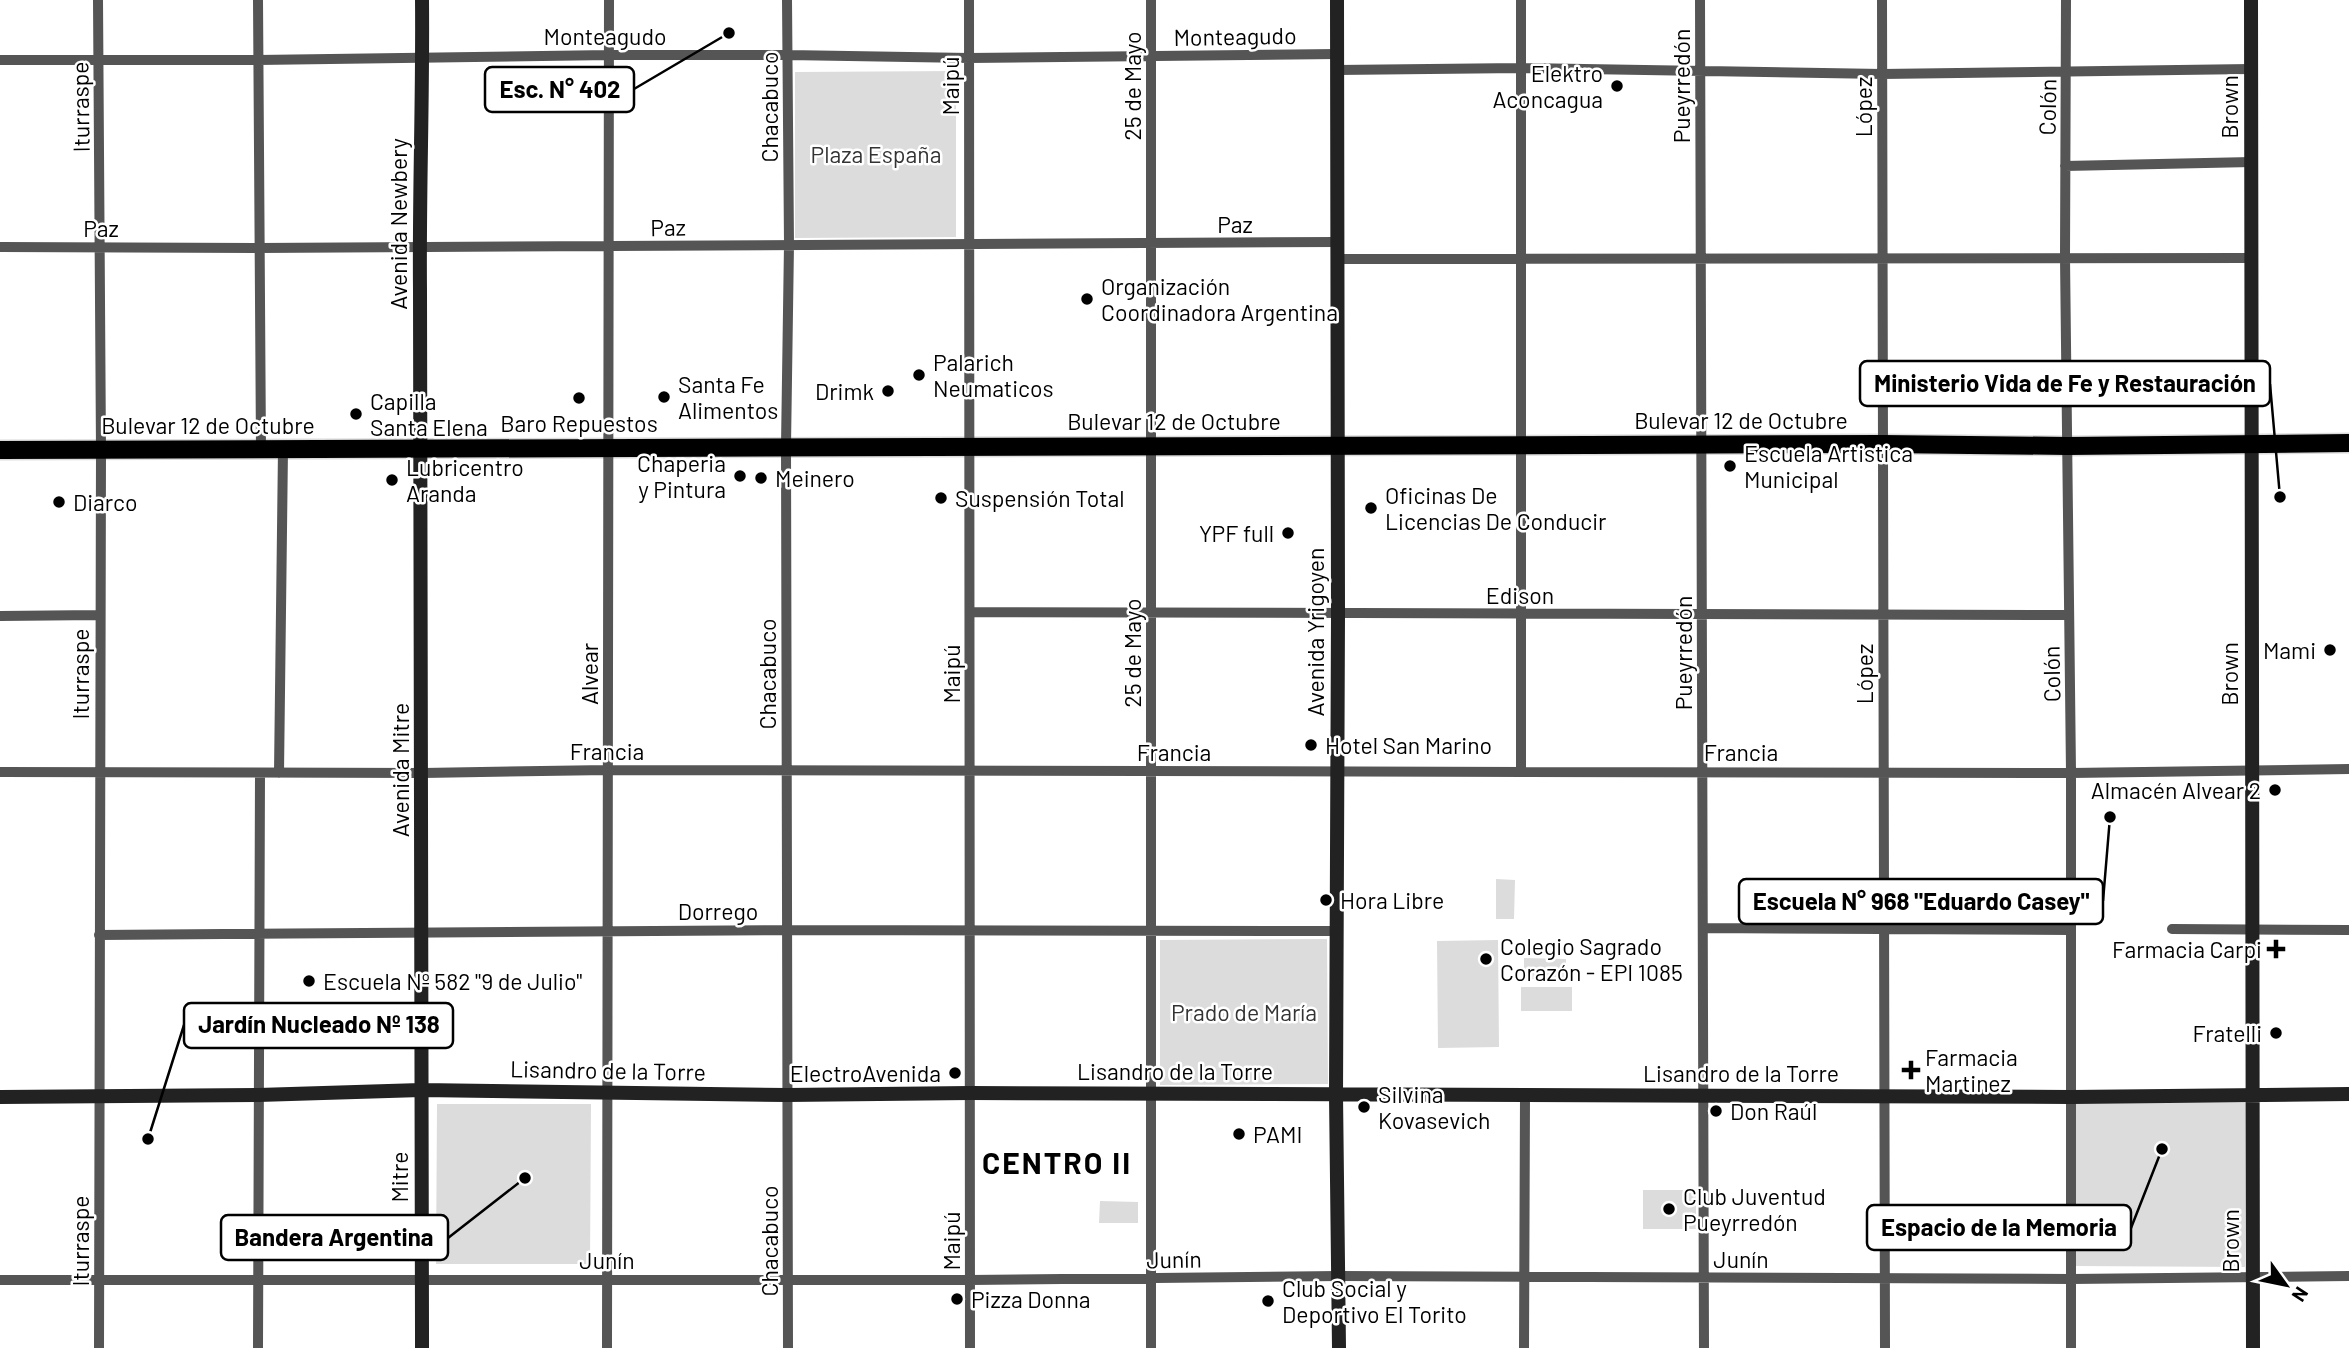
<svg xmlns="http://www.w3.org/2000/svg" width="2349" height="1348" viewBox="0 0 2349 1348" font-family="Barlow,sans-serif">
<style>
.green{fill:#dcdcdc}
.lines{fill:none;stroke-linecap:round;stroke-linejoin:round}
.highway-casing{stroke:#dbdbdb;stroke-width:21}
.street{stroke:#555;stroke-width:10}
.secondary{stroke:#222;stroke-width:14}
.highway{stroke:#000;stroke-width:18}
.poi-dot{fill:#000;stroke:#fff;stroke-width:2.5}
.labels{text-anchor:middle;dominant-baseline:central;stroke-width:5;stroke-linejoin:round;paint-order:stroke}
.street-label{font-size:23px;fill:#000;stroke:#fff}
.poi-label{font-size:23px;fill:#000;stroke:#fff;text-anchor:start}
.park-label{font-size:23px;fill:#333;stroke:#fff}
.district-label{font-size:30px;font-weight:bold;letter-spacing:2px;fill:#000;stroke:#fff}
.leader{fill:none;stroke:#000;stroke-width:2.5}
.callout-dot{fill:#000;stroke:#fff;stroke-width:2.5}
.callout{fill:#fff;stroke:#000;stroke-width:2.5}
.callout-label{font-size:24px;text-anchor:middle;font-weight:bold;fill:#000}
</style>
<rect width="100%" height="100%" fill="#fff"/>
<!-- green -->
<path class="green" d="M956,71V237L795,238V72Z
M1496,879L1515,880L1514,919H1496Z
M1327,939L1328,1084L1160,1085V940Z
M1498,940L1499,1047L1438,1048L1437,941Z
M1524,958L1566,959V980L1524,979Z
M1521,987H1572V1011H1521Z
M2075,1102L2246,1103L2245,1267L2074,1266Z
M437,1104H591L590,1264H436Z
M1643,1190H1696V1229H1643Z
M1100,1201L1138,1202V1223H1099Z"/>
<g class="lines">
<defs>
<path id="highway" d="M0,450L1883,444L2068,446L2349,443"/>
</defs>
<!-- highway casing -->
<use href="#highway" class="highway-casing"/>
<!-- street -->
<path class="street" d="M98,0L101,451L99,1348
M258,0L261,450
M787,0L789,244L786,446L788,1348
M969,0L970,1348
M1521,0V771
M1700,0L1704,1348
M1882,0L1885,1348
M2066,0L2065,258L2071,773V1348
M0,60H258L610,55H788L969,58L1337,54
M1337,70L1521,68L1882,74L2251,69
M2065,166L2252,162
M0,247L258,248L1337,242
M1337,259L2252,258
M970,612L2069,615
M0,616L99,615
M0,772L423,773L608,770L2071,773L2349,769
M279,773L283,449
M1703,928L2071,930
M2172,929L2349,930
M99,935L787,930L1337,931
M0,1280H970L1338,1276L2071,1279L2349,1276
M258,1348L260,773
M607,1348L609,0
M1151,1348V0
M1524,1348L1525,1096"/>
<!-- secondary -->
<path class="secondary" d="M422,0C423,97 419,194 420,291C422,644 423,996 422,1348
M1337,0L1338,614L1336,1095L1339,1348
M2251,0L2253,1348
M0,1097L258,1095L421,1090L787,1095L970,1093L2071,1097L2349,1094"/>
<!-- highway -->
<use href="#highway" class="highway"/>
</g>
<!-- markers -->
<g class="poi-dot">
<circle cx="1617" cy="86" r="7"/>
<circle cx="1087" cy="299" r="7"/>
<circle cx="919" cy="375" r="7"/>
<circle cx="888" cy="391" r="7"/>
<circle cx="664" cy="397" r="7"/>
<circle cx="579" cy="398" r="7"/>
<circle cx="356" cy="414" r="7"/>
<circle cx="1730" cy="466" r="7"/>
<circle cx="740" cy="476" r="7"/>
<circle cx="761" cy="478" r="7"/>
<circle cx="392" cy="480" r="7"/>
<circle cx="941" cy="498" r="7"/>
<circle cx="59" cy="502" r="7"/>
<circle cx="1371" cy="508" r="7"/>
<circle cx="1288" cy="533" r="7"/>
<circle cx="2330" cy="650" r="7"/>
<circle cx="1311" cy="745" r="7"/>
<circle cx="2275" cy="790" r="7"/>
<circle cx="1326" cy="900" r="7"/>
<path d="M2272.5 938.5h7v7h7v7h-7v7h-7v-7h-7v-7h7z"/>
<circle cx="1486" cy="959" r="7"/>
<circle cx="309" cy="981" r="7"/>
<circle cx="2276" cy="1033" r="7"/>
<path d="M1907.5 1059.5h7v7h7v7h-7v7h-7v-7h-7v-7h7z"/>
<circle cx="955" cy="1073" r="7"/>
<circle cx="1364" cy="1107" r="7"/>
<circle cx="1716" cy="1111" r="7"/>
<circle cx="1239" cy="1134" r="7"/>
<circle cx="1669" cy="1209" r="7"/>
<circle cx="957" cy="1299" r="7"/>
<circle cx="1268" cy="1301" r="7"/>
</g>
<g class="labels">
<!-- street labels -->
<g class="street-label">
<text x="605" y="36">Monteagudo</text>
<text transform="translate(1235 36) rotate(-1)">Monteagudo</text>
<text transform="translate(950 86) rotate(-90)">Maipú</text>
<text transform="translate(1132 86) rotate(-90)">25 de Mayo</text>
<text transform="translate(1681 86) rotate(-90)">Pueyrredón</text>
<text transform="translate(80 107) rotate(-91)">Iturraspe</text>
<text transform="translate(769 107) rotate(-90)">Chacabuco</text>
<text transform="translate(1863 107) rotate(-90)">López</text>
<text transform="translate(2047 107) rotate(-89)">Colón</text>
<text transform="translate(2229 107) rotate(-90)">Brown</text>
<text transform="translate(398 224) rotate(-90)">Avenida Newbery</text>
<text x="1235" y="224">Paz</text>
<text transform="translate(668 227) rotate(-1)">Paz</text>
<text x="101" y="228">Paz</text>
<text x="1741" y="420">Bulevar 12 de Octubre</text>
<text x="1174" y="421">Bulevar 12 de Octubre</text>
<text x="208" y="425">Bulevar 12 de Octubre</text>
<text x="1520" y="595">Edison</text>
<text transform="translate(1315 632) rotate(-90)">Avenida Yrigoyen</text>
<text transform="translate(1132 653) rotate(-90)">25 de Mayo</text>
<text transform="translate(1683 653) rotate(-90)">Pueyrredón</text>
<text transform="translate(80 674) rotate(-90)">Iturraspe</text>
<text transform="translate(589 674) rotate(-90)">Alvear</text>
<text transform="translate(767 674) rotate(-90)">Chacabuco</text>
<text transform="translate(951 674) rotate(-90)">Maipú</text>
<text transform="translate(1864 674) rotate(-90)">López</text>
<text transform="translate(2051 674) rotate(-91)">Colón</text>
<text transform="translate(2229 674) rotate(-90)">Brown</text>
<text x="607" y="751">Francia</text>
<text x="1174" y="752">Francia</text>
<text x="1741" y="752">Francia</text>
<text transform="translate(400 770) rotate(-90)">Avenida Mitre</text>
<text x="718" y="911">Dorrego</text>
<text transform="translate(608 1070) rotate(1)">Lisandro de la Torre</text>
<text x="1175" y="1071">Lisandro de la Torre</text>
<text x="1741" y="1073">Lisandro de la Torre</text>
<text transform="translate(399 1177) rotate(-90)">Mitre</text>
<text transform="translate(80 1241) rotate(-90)">Iturraspe</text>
<text transform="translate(769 1241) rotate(-90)">Chacabuco</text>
<text transform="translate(951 1241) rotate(-90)">Maipú</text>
<text transform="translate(2230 1241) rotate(-90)">Brown</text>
<text transform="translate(1174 1259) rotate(-1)">Junín</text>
<text x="1741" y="1259">Junín</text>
<text x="607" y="1260">Junín</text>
</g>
<!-- poi labels -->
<g class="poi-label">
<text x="1603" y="73" text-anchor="end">Elektro<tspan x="1603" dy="26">Aconcagua</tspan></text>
<text x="1101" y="286">Organización<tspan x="1101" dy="26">Coordinadora Argentina</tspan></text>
<text x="933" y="362">Palarich<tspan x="933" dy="26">Neumaticos</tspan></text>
<text x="678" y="384">Santa Fe<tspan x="678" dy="26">Alimentos</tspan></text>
<text x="874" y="391" text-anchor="end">Drimk</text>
<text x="370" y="401">Capilla<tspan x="370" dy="26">Santa Elena</tspan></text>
<text x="579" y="423" text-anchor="middle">Baro Repuestos</text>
<text x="1744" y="453">Escuela Artistica<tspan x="1744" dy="26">Municipal</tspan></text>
<text x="726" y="463" text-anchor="end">Chaperia<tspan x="726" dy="26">y Pintura</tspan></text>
<text x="406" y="467">Lubricentro<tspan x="406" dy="26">Aranda</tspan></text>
<text x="775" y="478">Meinero</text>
<text x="1385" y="495">Oficinas De<tspan x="1385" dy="26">Licencias De Conducir</tspan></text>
<text x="955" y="498">Suspensión Total</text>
<text x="73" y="502">Diarco</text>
<text x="1274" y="533" text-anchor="end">YPF full</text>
<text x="2316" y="650" text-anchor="end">Mami</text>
<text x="1325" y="745">Hotel San Marino</text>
<text x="2261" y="790" text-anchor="end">Almacén Alvear 2</text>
<text x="1340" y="900">Hora Libre</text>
<text x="1500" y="946">Colegio Sagrado<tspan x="1500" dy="26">Corazón - EPI 1085</tspan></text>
<text x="2262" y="949" text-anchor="end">Farmacia Carpi</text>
<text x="323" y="981">Escuela Nº 582 "9 de Julio"</text>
<text x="2262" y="1033" text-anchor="end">Fratelli</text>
<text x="1925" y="1057">Farmacia<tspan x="1925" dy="26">Martinez</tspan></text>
<text x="941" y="1073" text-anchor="end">ElectroAvenida</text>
<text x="1378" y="1094">Silvina<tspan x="1378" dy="26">Kovasevich</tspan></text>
<text x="1730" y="1111">Don Raúl</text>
<text x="1253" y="1134">PAMI</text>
<text x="1683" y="1196">Club Juventud<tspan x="1683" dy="26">Pueyrredón</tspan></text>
<text x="1282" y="1288">Club Social y<tspan x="1282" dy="26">Deportivo El Torito</tspan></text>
<text x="971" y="1299">Pizza Donna</text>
</g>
<!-- park labels -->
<g class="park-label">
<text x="876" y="154">Plaza España</text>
<text x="1244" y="1012">Prado de María</text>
</g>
<!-- district labels -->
<g class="district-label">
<text x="1057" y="1162">CENTRO II</text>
</g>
</g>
<!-- callouts -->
<path class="leader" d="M729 33L634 89M2280 497L2270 384M2110 817L2103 901M148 1139L184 1025M2162 1149L2131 1228M525 1178L448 1238"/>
<g class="callout-dot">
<circle cx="729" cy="33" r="7"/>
<circle cx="2280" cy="497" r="7"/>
<circle cx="2110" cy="817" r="7"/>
<circle cx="148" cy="1139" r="7"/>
<circle cx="2162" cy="1149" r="7"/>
<circle cx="525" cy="1178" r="7"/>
</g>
<g class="callout">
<rect x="485" y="67" width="149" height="45" rx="7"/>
<rect x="1860" y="361" width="410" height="45" rx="7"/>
<rect x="1739" y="879" width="364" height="45" rx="7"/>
<rect x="184" y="1003" width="269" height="45" rx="7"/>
<rect x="1867" y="1205" width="264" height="45" rx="7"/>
<rect x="221" y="1215" width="227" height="45" rx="7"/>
</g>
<g class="callout-label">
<text x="560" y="98">Esc. N° 402</text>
<text x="2065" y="392">Ministerio Vida de Fe y Restauración</text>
<text x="1921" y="910">Escuela N° 968 "Eduardo Casey"</text>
<text x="319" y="1033">Jardín Nucleado Nº 138</text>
<text x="1999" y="1236">Espacio de la Memoria</text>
<text x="334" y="1246">Bandera Argentina</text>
</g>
<!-- north arrow -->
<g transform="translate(2286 1285) rotate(123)" stroke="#ffffff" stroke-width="5" paint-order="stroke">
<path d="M0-5L12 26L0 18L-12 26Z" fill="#000000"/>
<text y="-10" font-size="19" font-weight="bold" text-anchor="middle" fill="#000000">N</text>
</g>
</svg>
